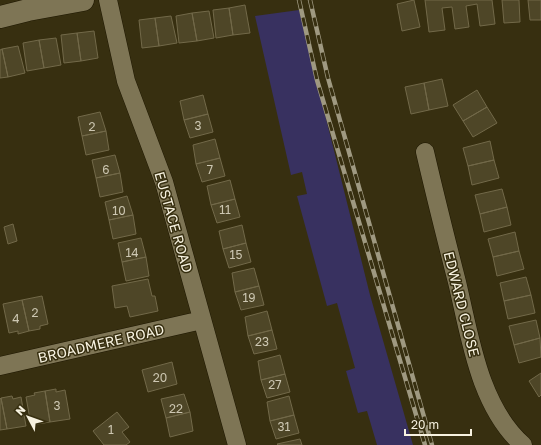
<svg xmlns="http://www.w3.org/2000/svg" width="541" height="445" viewBox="0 0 541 445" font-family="'Golos Text',sans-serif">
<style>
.green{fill:#383160}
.building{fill:#4e4627;stroke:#726949}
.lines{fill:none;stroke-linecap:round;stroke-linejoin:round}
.minor-casing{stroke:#1e1700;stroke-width:19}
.tertiary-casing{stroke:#1e1700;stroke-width:23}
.minor{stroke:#7e7555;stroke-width:18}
.tertiary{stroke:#7e7555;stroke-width:22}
.rail-casing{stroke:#9f9981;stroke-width:4.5}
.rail{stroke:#372f10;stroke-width:3;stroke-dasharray:9;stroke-linecap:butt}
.labels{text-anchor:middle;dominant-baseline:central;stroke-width:3;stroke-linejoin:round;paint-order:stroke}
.number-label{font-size:12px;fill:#cdc7b2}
.street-label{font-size:14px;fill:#f7f2e0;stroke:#372f10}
</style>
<rect width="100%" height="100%" fill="#372f10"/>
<!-- green -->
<path class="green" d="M299,10L370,295L413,445H377L367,411L358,413L346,371L355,368L337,303L327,306L297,196L307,194L302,172L291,175L255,16Z"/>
<!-- building -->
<path class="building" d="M414,0L420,27L402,31L397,4Z
M425,0H492L495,24L480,26L477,4L466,6L469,27L455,29L452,7L442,8L445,30L429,32Z
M502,0H519L520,22L504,23Z
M528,0H541V20H530Z
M245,5L250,33L233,35L229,8Z
M229,8L233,35L216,38L213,10Z
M209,11L214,38L197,41L192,13Z
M192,13L197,41L179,43L176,16Z
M171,16L177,43L159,46L155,18Z
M155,18L159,46L142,48L139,20Z
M94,31L98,58L81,61L77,33Z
M77,33L81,61L64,63L61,35Z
M56,38L61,65L44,68L39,40Z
M39,40L44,68L27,71L23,43Z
M18,46L25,73L8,77L2,49Z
M2,49L8,77L0,78V50Z
M442,79L448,106L429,110L424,83Z
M424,83L429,110L411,114L405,87Z
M477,90L487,107L463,121L453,105Z
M203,95L208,114L184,120L180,101Z
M487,107L497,123L473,137L463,121Z
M100,112L106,131L82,136L78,117Z
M208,114L213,132L190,138L184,120Z
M106,131L109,150L86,155L82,136Z
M215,139L220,158L196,164L193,145Z
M490,141L494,160L468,166L463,148Z
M115,155L120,173L96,178L92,160Z
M220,158L225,176L202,182L196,164Z
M494,160L499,178L472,185L468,166Z
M120,173L123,192L100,197L96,178Z
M230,180L235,199L211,205L207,186Z
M502,189L507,207L480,214L475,195Z
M127,196L133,215L109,220L105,202Z
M235,199L240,217L217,223L211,205Z
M507,207L511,225L484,232L480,214Z
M133,215L136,234L113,239L109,220Z
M13,224L17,241L8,244L4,227Z
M242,225L246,243L223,249L219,231Z
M515,232L519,251L493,257L488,239Z
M141,238L146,257L122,262L118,243Z
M246,243L251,262L229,268L223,249Z
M519,251L524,269L497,276L493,257Z
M146,257L149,276L126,281L122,262Z
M254,268L259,286L235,292L232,273Z
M526,277L531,295L504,301L500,283Z
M148,279L152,296H155L158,311L130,317L127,306L115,308L112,286Z
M259,286L264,305L241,310L235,292Z
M531,295L535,313L508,319L504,301Z
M42,296L48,324L40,326V329L29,331L22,300Z
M22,300L29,331L18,334V331L9,333L3,304Z
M267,311L272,330L248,336L245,317Z
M536,320L540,338L514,345L509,326Z
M272,330L277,349L254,354L248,336Z
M540,338L541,357L519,363L514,345Z
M280,355L285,374L261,380L258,361Z
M172,362L177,384L148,392L142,370Z
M541,373V395L539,397L529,381Z
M285,374L290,392L267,398L261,380Z
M56,389V392L65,390L70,419L50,422L45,391Z
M45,391L50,422L31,425L26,397L35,395L34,393Z
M184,394L190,412L166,418L161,399Z
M12,396L13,399L21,397L26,426L7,429L1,398Z
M289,396L294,415L270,421L267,402Z
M1,398L7,429L0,430V399Z
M117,412L129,427L122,432L130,442L126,445H104L93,431Z
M190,412L193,431L170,437L166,418Z
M294,415L299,433L276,439L270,421Z
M300,439L302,445H278L277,444Z"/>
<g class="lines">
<defs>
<path id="minor" d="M108,0L126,81L164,182L237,445
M425,152C435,195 446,239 457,282C470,336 479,406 523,445
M0,366L202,320"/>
<path id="tertiary" d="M0,17L28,10L83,0"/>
</defs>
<!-- minor casing -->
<use href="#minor" class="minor-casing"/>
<!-- tertiary casing -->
<use href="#tertiary" class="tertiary-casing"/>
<!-- minor -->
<use href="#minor" class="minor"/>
<!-- tertiary -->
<use href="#tertiary" class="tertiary"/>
<defs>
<path id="rail" d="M299,0L317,80L425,445
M310,0L328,78L432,445"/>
</defs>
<!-- rail casing -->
<use href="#rail" class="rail-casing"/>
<!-- rail -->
<use href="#rail" class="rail"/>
</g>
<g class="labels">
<!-- number labels -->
<g class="number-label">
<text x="198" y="125">3</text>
<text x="92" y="126">2</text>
<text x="106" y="169">6</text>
<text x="210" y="169">7</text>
<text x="225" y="209">11</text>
<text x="119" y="210">10</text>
<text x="132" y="252">14</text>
<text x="236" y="254">15</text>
<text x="249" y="297">19</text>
<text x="35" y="312">2</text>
<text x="16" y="318">4</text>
<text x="262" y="341">23</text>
<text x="160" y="377">20</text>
<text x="275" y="384">27</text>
<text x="57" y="405">3</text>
<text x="176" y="408">22</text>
<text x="284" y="426">31</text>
<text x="111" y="429">1</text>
</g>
<!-- street labels -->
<g class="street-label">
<text transform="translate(174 222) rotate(74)">EUSTACE ROAD</text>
<text transform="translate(462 304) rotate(76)">EDWARD CLOSE</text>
<text transform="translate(101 343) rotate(-13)">BROADMERE ROAD</text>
</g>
</g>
<!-- north arrow -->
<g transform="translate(28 417) rotate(311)" stroke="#372f10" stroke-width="3" paint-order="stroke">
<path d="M0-3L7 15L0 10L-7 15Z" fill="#f7f2e0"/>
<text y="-6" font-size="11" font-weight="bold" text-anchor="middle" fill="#f7f2e0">N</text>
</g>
<!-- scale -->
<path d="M405 429v6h66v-6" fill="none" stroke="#f7f2e0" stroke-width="2"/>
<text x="411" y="429" font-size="12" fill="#f7f2e0" stroke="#372f10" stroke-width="3" paint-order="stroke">20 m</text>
</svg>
